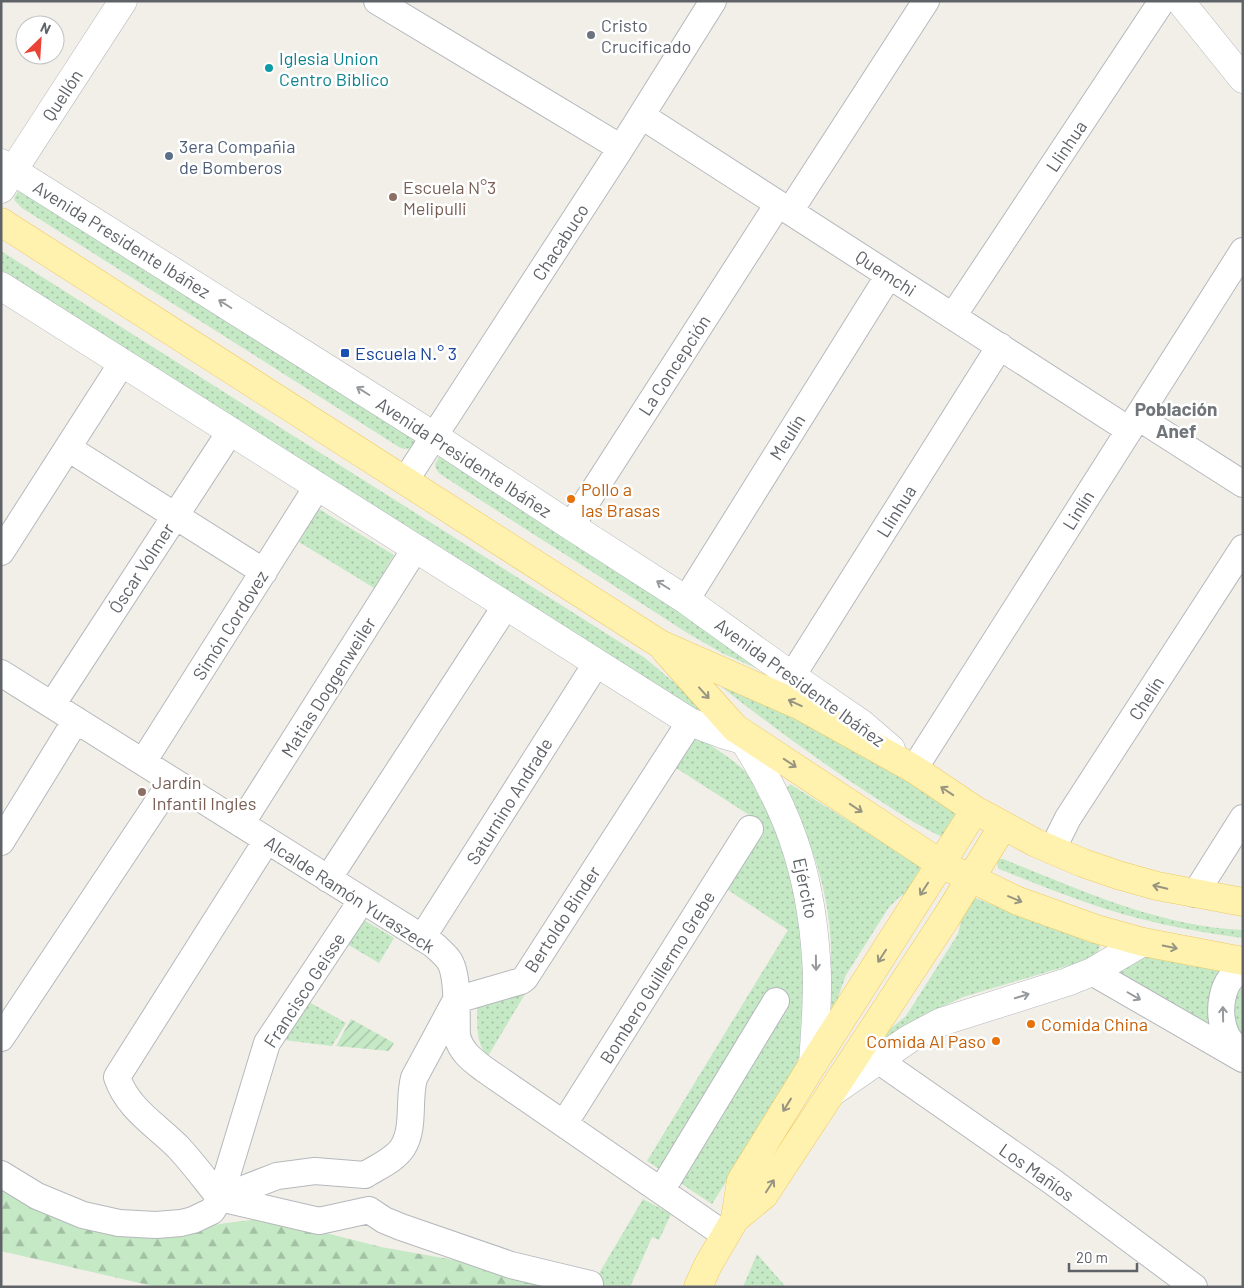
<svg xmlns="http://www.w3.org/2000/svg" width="1244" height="1288" viewBox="0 0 1244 1288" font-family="Barlow,sans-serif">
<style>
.grass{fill:url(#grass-dots)}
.forest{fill:url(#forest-firs)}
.garden{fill:url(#garden-furrows)}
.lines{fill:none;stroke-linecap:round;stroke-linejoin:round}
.minor-casing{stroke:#b5b8bc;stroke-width:28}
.tertiary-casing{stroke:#b5b8bc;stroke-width:29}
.primary-casing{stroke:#f2c960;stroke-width:29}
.minor{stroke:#fff;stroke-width:26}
.tertiary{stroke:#fff;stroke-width:28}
.primary{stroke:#fff2af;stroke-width:28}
.oneway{stroke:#979a9d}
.oneway2{stroke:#979581}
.worship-dot{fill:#6b7280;stroke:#fff;stroke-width:2}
.culture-dot{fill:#0f9aa8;stroke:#fff;stroke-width:2}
.service-dot{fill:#5c6f8a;stroke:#fff;stroke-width:2}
.education-dot{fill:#8d6e63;stroke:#fff;stroke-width:2}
.transit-dot{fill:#1a4fb4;stroke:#fff;stroke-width:2}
.food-dot{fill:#e8710a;stroke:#fff;stroke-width:2}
.labels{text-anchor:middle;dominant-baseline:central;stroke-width:5;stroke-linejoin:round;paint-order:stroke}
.worship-label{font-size:18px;fill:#5b616d;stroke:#fff;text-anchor:start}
.culture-label{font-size:18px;fill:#0d838f;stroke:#fff;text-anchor:start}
.street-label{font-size:18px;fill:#5f6368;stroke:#fff}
.service-label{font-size:18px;fill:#4e5e75;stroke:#fff;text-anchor:start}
.education-label{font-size:18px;fill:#785e54;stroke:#fff;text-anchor:start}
.transit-label{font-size:18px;fill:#164399;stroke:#fff;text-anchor:start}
.food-label{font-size:18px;fill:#c56008;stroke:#fff;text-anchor:start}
.neighbourhood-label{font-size:19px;font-weight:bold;fill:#70757a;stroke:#fff}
</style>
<defs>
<pattern id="grass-dots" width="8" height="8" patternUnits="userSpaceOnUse" patternTransform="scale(1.25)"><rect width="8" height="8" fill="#c5e8c5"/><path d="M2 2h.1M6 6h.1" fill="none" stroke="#a3c0a4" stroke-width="1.8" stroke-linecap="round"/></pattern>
<pattern id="forest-firs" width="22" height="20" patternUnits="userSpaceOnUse" patternTransform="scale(1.25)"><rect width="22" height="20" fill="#c5e8c5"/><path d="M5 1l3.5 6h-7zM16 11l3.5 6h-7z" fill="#a3c0a4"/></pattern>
<pattern id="garden-furrows" width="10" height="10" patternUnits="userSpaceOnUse" patternTransform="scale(1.25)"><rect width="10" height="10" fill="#c5e8c5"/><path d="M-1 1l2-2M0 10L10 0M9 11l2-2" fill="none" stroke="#a3c0a4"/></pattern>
</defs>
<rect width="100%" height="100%" fill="#f1efe8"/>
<!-- grass -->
<path class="grass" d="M19,190L415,440L412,448L404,449L399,447L22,208L15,201L14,198Z
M1,251L645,658L709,712L714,720L642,679L1,270Z
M442,456L715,629L759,668L758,669L724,654L689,634L440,474L436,469L435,464L439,457Z
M319,509L394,555L374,588L299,542Z
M721,685L770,705L857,750L950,807L958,819L947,839C919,827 893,809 868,793C818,760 770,725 723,688Z
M693,733L732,760L751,776L781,838L804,933V1023L800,1054L795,1069L786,1087L712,1204L647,1161L788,930L722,886L763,835L757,820L673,766Z
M790,784L919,865L922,874L907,893L901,896L889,907L846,975L835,1006L828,1015C829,988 833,959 830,931C826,881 808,834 786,789Z
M999,859H1003C1078,889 1160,927 1243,930V938C1189,931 1136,920 1085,902C1056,892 1027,880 999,869L997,864Z
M975,898L1060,931L1096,942L1100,946C1097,958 1087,959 1077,963L963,997L926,1014L888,1038L883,1035L906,1016L958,934C961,921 964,908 975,898Z
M364,920L394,938L379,963L340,940Z
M1143,957H1154L1191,966L1221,969L1214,1030L1117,973L1119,969Z
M1243,976V1047L1230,1019L1240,978Z
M528,989L488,1056C474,1042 478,1021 477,1002Z
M302,998L346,1023L332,1046L276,1039Z
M643,1199L671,1214L659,1240L652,1237L630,1287H591Z
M757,1254L786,1287H743Z"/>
<!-- forest -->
<path class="forest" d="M1,1178L174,1232L226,1223L261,1219L310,1229L381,1247L493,1267L546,1287H157L1,1251Z"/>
<!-- garden -->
<path class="garden" d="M351,1019L394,1043L389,1051L336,1046Z"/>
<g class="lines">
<defs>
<path id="minor" d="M377,1L621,148
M642,116L1129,430
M790,211L926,1
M953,316L1162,1
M1138,417L1243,484
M68,448L264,572
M405,481L621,148L713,1
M571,526L778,204
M1,552L122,363
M686,600L889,275
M1,673L434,945C440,951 446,955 450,962C459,978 456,1017 457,1036C461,1052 471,1059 484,1069L725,1235
M792,676L1000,346
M52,705L230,432
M143,762L317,487
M914,769L1243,251
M241,824L415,549
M1,842L76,720
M1052,850L1068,818L1243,548
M328,879L505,607
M1195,894L1243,818
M422,938L596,664
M1092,972L1243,1059
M1,1038L172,781
M1242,1056C1237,1049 1230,1042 1226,1034C1217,1013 1220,979 1243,969
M878,1060L1053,1182L1194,1287
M564,1124L750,829
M1,1174L37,1196L83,1215L119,1223L156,1225L181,1223L193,1220L212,1211L220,1198L277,1176L315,1171L365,1175
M365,1175C377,1167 395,1160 403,1147C415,1127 408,1100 414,1078L456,1000L521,981L525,978L690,722
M661,1191L776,1001
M220,1198C206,1181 193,1163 178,1147C156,1125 127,1108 117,1077L267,840
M220,1198L267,1043L362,900
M220,1198L319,1221L369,1210
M369,1210L384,1220L401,1227L511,1265L590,1284"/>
<path id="tertiary" d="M1180,1L1243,79
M1,163L434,436L571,526L686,600L792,676L862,724L891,749
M1,189L123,1
M1,286L690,722L722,734L760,745
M739,733C787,806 810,869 816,957C819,992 815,1029 813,1064
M831,1093L909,1039L941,1022L1067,982L1092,972L1143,942"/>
<path id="primary" d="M1,222L660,644L801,706L914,769L975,810L1036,843L1083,863L1118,875L1157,886L1243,902
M666,651L735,728L941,864L1018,901L1096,929L1143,942L1243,961
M735,1219L741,1181L813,1064L975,810
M698,1287L708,1265L735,1219L764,1195L946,918L1003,826"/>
</defs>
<!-- minor casing -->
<use href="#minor" class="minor-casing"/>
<!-- tertiary casing -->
<use href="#tertiary" class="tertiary-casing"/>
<!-- primary casing -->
<use href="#primary" class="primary-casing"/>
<!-- minor -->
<use href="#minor" class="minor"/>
<!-- tertiary -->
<use href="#tertiary" class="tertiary"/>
<!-- primary -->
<use href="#primary" class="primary"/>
</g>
<!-- one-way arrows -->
<defs><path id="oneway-shaft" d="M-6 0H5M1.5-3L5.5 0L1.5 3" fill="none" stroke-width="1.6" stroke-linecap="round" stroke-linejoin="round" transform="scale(1.25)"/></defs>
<g class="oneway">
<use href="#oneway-shaft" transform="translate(225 304) rotate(-148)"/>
<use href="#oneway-shaft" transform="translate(363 391) rotate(-148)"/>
<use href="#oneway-shaft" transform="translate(663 585) rotate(-148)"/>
<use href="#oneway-shaft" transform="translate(816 963) rotate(89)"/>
<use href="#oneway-shaft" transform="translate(1022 996) rotate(-17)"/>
<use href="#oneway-shaft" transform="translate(1134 996) rotate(30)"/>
<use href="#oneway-shaft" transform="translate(1223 1014) rotate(-91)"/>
</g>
<g class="oneway2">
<use href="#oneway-shaft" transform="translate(704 693) rotate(48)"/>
<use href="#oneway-shaft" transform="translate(795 703) rotate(-155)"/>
<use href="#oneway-shaft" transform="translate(790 763) rotate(34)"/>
<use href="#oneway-shaft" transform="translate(947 791) rotate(-146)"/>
<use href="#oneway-shaft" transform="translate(856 808) rotate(34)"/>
<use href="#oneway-shaft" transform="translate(1160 887) rotate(-167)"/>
<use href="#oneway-shaft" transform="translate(924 889) rotate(123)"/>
<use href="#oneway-shaft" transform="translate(1015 899) rotate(23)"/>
<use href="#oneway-shaft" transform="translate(1170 947) rotate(11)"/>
<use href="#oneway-shaft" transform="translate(882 956) rotate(123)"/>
<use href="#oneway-shaft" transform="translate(787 1105) rotate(122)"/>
<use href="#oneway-shaft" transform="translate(770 1186) rotate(-57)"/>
</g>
<!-- markers -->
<circle class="worship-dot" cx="591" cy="35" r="5"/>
<circle class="culture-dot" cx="269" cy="68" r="5"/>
<circle class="service-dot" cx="169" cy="156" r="5"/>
<g class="education-dot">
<circle cx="393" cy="197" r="5"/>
<circle cx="142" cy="792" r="5"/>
</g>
<rect class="transit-dot" x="340" y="348" width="10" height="10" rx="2.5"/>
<g class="food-dot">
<circle cx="571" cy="499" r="5"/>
<circle cx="1031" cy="1024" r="5"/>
<circle cx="996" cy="1041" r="5"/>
</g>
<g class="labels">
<!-- worship labels -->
<g class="worship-label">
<text x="601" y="25">Cristo<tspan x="601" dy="21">Crucificado</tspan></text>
</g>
<!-- culture labels -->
<g class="culture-label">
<text x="279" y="58">Iglesia Union<tspan x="279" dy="21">Centro Biblico</tspan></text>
</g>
<!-- street labels -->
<g class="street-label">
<text transform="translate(62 95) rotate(-57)">Quellón</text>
<text transform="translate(1066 146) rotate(-56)">Llinhua</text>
<text transform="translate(122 239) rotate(32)">Avenida Presidente Ibáñez</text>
<text transform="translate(560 242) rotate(-57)">Chacabuco</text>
<text transform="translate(886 273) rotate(33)">Quemchi</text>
<text transform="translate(674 365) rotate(-57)">La Concepción</text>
<text transform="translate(787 437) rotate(-58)">Meulín</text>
<text transform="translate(464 457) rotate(33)">Avenida Presidente Ibáñez</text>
<text transform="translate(1078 510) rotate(-58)">Linlín</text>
<text transform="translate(896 511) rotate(-58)">Llinhua</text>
<text transform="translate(141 568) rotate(-57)">Óscar Volmer</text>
<text transform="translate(230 625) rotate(-58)">Simón Cordovez</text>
<text transform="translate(800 682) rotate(36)">Avenida Presidente Ibáñez</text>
<text transform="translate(328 687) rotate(-58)">Matias Doggenweiler</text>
<text transform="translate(1146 698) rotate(-57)">Chelín</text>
<text transform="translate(509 801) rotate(-58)">Saturnino Andrade</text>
<text transform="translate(806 888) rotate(78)">Ejército</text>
<text transform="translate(350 894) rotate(33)">Alcalde Ramón Yuraszeck</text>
<text transform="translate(562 919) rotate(-57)">Bertoldo Binder</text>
<text transform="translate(657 977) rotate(-58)">Bombero Guillermo Grebe</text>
<text transform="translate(304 990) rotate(-57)">Francisco Geisse</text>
<text transform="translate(1037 1172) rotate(35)">Los Mañíos</text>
</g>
<!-- service labels -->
<g class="service-label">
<text x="179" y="146">3era Compañia<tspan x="179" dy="21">de Bomberos</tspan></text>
</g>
<!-- education labels -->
<g class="education-label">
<text x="403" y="187">Escuela N°3<tspan x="403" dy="21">Melipulli</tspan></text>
<text x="152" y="782">Jardín<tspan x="152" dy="21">Infantil Ingles</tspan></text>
</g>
<!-- transit labels -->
<g class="transit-label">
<text x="355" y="353">Escuela N.° 3</text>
</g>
<!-- food labels -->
<g class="food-label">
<text x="581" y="489">Pollo a<tspan x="581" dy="21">las Brasas</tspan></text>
<text x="1041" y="1024">Comida China</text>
<text x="986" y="1041" text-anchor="end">Comida Al Paso</text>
</g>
<!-- neighbourhood labels -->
<g class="neighbourhood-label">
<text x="1176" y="408">Población<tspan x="1176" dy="22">Anef</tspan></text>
</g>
</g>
<!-- border -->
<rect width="1244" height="1288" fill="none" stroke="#5f6368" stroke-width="5"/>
<!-- north arrow -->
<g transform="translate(40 40) rotate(25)"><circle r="24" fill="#ffffff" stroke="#bfc1c3"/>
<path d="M0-4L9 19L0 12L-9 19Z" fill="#ea4335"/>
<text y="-8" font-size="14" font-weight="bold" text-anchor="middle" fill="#5f6368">N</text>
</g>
<!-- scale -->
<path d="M1069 1263v8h68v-8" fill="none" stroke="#5f6368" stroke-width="2.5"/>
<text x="1076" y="1263" font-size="15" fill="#5f6368" stroke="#ffffff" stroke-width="4" paint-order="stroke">20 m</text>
</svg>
